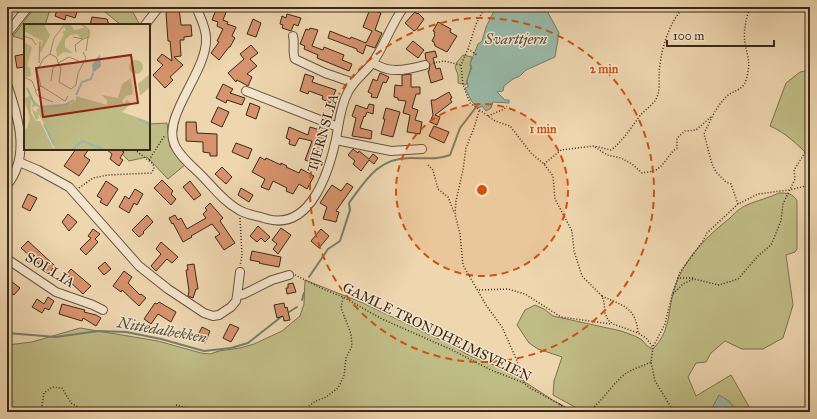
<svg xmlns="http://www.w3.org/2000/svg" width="817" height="419" viewBox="0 0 817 419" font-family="'IM FELL Great Primer',serif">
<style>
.green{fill:#c0bc86;stroke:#7d7250}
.water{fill:#99b9a8;stroke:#737f6f}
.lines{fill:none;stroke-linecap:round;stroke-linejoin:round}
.stream{stroke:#737f6f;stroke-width:2}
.building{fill:#d7936d;stroke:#3a291a}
.minor-casing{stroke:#67543f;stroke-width:10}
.path{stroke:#3a291a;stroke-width:1.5;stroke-dasharray:1 2;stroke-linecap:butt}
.minor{stroke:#f4e4cb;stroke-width:8}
.ring{fill:none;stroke:#ce520e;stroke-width:2;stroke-dasharray:7 5}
.labels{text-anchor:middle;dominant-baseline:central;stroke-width:3;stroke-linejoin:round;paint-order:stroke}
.street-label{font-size:14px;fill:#3a291a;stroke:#f4e4cb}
.water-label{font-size:15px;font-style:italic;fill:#524d3e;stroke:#f4e4cb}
.inset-river{fill:none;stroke:#99b9a8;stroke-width:2}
.inset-road{fill:none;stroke:#a69173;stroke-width:1}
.view{fill:#8f2418;fill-opacity:0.15;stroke:#8f2418;stroke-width:2}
.inset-edge{fill:none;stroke:#3a291a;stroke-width:2}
.centre{fill:#ce520e;stroke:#f4e4cb;stroke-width:2}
.ring-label{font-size:12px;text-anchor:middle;font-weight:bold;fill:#ce520e;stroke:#f4e4cb;stroke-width:3;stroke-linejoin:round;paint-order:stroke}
</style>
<rect width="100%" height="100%" fill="#eed6af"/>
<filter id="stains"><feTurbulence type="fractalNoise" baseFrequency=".005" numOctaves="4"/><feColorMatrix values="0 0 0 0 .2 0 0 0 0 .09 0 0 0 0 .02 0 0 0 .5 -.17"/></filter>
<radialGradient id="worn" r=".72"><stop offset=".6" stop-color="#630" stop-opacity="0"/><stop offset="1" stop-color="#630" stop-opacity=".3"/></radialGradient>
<!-- green -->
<path class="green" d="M35,7H51L45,25H25V40L13,36Z
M99,7H130L140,25H121Z
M463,55L472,57L470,65L471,67L466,85L458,83V75L455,67L457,62Z
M810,70V157C798,145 786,133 770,126L786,83L800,72Z
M167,123L170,147L186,164L168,179L147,157L129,161L117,149H149V124Z
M779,193C787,193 793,193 797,201V249L795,252L786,255L793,305L783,338L763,349H742L725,341L711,353L706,362L696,363L688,377L696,396L731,375L752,412H584L553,395L554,381L562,357L538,349L529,343L517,325L525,310L535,305L544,309L553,316L621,331L635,336L642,340L647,346L653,349C672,329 667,311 675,287C684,259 707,236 730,218C735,213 741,207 747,205C758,200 769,198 779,193Z
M305,280L363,303L451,345L470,356L494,365L522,380L554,401L575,412H7V345L32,342L80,328L158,341L201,353L210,354L219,351L240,348L254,344L282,331L300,316L304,304Z"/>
<!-- water -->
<path class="water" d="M496,7H545L559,33L555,57L526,70L520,76L513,79L504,86L503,91L497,92L505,100H509V103L493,102L491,108L486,111L482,106L479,108L472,102L465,88L468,87L467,80L472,67L470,64L478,44L482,41L486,27Z
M719,395L729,401L733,406V412H710Z"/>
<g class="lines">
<!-- stream -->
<path class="stream" d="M309,277L328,249L340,241L350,210L349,203C366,180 378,158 410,158C424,158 437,160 450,155L460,128L477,106
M302,300L304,293
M289,312L297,307
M7,333L56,337L98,331L126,332L161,339L204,351L231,348L248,343L281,317"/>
</g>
<!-- building -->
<path class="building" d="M58,7H72L78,9L75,18L66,15L65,20L55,16Z
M217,7H228L223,20L228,22L227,24L236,27L232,36L235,38L230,47H229L219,60L211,53L219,42L217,41L223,29L217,26L218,22L212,20Z
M179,8L181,25H191L192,36L184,37V40H180L181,56L174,57L183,65L170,77L173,80L165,88L153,75L163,65L157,60L162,54L172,61L170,41H168L166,13L167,12V9Z
M370,9L381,13L375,30L382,33L375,48L366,45L363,54L357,51V49L328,38L330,31L350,39L351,37L366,43L372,31L363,27Z
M415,12L417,14L418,13L424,19L417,29L414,31L405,23Z
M287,14L301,18L298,26L294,24L291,31L282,28L283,25L280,24L282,16L286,18Z
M92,17L107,19L109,25H90Z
M253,19L261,23L256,37L247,34Z
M438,22L451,29L450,32L457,36L447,52L435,46L434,42L432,41L435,35L434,34L435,32L433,31Z
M310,28L318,30L312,46L323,50L324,47L344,55L342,60L352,64L349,71L317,58L318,55L304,49L305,46L300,44L306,29L309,30Z
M413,41L424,50L418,58L406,49Z
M251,45L258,53L250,59L257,66L247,74L252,77L248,86L237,80L236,82L228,73L244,59L240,54Z
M435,51L437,57L433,58L436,69L440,68L443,79L431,83L428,71H429L430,64L426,60L425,53Z
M25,54V67L17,68L15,56Z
M380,73L389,77L386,83L383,82L377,98L371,97L372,94L368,92L373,79L377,81Z
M305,74L314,77L312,82L336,90L330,103L322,99L323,96L309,91L308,94L300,91Z
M411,74V87H420V94H416L412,108L418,110L415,120L422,122L420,134L407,132L410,115L403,113L406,101L398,100V98L394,97L395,85L402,86V75Z
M223,84L233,89L230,93L245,98L242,105L227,100L226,103L216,98Z
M449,92L452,98L450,99L452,102L435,115L440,117L437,125L430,122L433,115L431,100H435Z
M250,103L260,107L256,119L246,115Z
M369,104L374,105L373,114L367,112L365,117L364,116L360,128L372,131L371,139L352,136L356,118L352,116L356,105L367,109Z
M218,107L229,112L222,127L211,122Z
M386,108L400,112L393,137L381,134L385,119H383Z
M186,122H196L197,133L217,134V156H210V153L203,152V142L186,141Z
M434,126L449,132L444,143L429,136Z
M289,127L308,135L310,127L327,132L318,164L305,160L312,141L299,138L295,146L289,144L290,140L286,138Z
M236,143L252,149L248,159L232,152Z
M76,149H89L84,156L90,160L79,176L64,166Z
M106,149H119L124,152L120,158L123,160L119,166L110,159L112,154Z
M353,149L358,153L359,151L369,159L373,154L378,158L374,164L369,160L361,171L353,164L355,161L348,155Z
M260,157L265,160L266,158L281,165V163L287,166L286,167L299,173L301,169L314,176L307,189L299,184L293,194L286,191L287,188L273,181L269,190L261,187L265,179L252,172Z
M222,167L232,177L226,184L215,174Z
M162,180L173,191L171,194L176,199L171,205L154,188Z
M106,181L118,189L107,206L100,202L102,199L97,196Z
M190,181L201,195L194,200L183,187Z
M347,183L353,187L336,211L339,212L336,222L323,219L327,207L320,203L327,192L332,185L341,191Z
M241,188L253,195L249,202L238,195Z
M135,189L143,194L137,205L134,203L129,213L119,207L125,196L129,199Z
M28,194L37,198L30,211L22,207Z
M210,203L223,218L220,221L235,243L224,250L215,237L220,234L212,224L191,236L192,237L183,242L173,223L172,224L169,218L175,215L178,220L181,218L187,229L206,218L203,214L207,210L205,208Z
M68,214L77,222L69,231L62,222Z
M147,215L153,222L143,232L144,233L139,237L132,230Z
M258,226L270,237L265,242L261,238L257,242L250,236Z
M281,228L291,235L278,254L273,249L277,244L272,240Z
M93,229L100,234L95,239L98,242L86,255L80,249L91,238L88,236Z
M321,229L329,236L319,248L311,241Z
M28,241L55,266L49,273L21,248Z
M161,242L178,257L172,263L167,259L156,271L151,266L161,254L156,249Z
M252,251L281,257L279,267L263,264L259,263L260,262L250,260Z
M105,262L111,269L104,275L98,268Z
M194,264L198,289H196L193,298L188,296L189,291L186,270H188L187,265Z
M71,269L91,286L83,294L69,281L70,277L66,275Z
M124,271L132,277L128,283L140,295L141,294L146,298L139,306L122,290L121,292L113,286Z
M7,278L20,288L14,295L7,290Z
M293,283L296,292L287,294L286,288H288V284Z
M48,297L54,301L49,310L45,308L42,313L32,307L37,299L44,304Z
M159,302L176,312L171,322L158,314L151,324L144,319L155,303L157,304Z
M284,303L285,308L287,307L290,320L284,321L283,316L277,318L274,305Z
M62,304L85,310L84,312L96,315L101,318L96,326L83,318L82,321L59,314Z
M230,324L239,328L231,342L223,338Z
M202,327L210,331L205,343L196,339Z"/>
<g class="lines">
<defs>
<path id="minor" d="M196,7C200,17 206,27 206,38C208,70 163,115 174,143C178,155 192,166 201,175C213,187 224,202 239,210C247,215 259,216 267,219C311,231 329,171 336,139C339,124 340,107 348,92C354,80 365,73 373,62C385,45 391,24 404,7
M145,25L159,7
M7,34L28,7
M293,36C295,43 292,53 295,59L325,73L354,83
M372,63C377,65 382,68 387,69C399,72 414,68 425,65
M7,84C18,116 31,156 7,185
M246,91L338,127
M336,140L391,151L422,149
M19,162L38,170L69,187L139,266L168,289L204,313L213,316L219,315L231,307L236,301L237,296L240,272
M7,259L56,292L93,305L103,310
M237,296L244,294L272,280L289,275"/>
</defs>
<!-- minor casing -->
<use href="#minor" class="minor-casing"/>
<!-- path -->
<path class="path" d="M386,7L392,12
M485,7L476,24L468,49L461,65L463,85L470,103L495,121L510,126L531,153L544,164L553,176L555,199L572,231L574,251L582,276L602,296L604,302L605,313L608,320L613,324L638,333L646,338L653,347
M468,49L477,55
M433,63L444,61L461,65
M479,111L474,128L466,148L463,170L456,201L455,214L460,234L463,265L486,305L502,327L517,361L524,383
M488,116L504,109L507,106
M7,122L11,128
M595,147L607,155L621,158L632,164L642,173C646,172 651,172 654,171C665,166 668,154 677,148V138L685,131L696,130L712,116
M149,160L165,135
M544,164L561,150L594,146L611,150C623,141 630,129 639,117C644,110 654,105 657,97C660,90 659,82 659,75C660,53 668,23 684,7
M428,165L433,170L438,189L448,197L454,212
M79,188L93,178L108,175L151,173L154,169L153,164L134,149
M738,204L731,184L726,182L716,172L712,164L704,134C710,121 716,107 726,97C733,90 743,91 746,80C751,63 748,59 745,43C743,32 746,18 750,7
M240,218L242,255L240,266
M295,275L323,289L343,297L382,319L450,349L491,370L524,383L530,388L574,412
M677,278H693
M479,290L508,289L525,294L561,317L611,324
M673,294L683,284L694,279L719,285L738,279L758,256L771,245L781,221L783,204L795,179L794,170L806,151L810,148
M602,296C623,306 636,307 638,333
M560,404L563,412
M176,405L188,408L190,412
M41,412L44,393L52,387L62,388L71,403L87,412
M302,412L314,402L326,397L338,388L344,376L346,358L352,346L351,334L341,308L343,297
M587,412C602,403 611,385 625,374C632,369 643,366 651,362
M674,412L655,381L651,362L653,347L665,324L672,295L680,272L703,241L707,233L738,204L758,194L789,190L810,185"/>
<!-- minor -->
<use href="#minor" class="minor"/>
</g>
<!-- distance rings -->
<circle cx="482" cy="190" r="86" fill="#ce520e" fill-opacity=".12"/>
<g class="ring">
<circle cx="482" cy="190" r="86"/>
<circle cx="482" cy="190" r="172"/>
</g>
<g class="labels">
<!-- street labels -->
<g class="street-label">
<text transform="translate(323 133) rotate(-74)">TJERNSLIA</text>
<text transform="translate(50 270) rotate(31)">SOLLIA</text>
<text transform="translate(437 332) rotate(26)">GAMLE TRONDHEIMSVEIEN</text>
</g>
<!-- water labels -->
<g class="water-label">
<text x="516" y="39">Svarttjern</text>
<text transform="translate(162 330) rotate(10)">Nittedalbekken</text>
</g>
</g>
<!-- overview -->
<g transform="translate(24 24)">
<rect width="126" height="126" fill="#eed6af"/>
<path d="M0,0H20L23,6L26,11L17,29L15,25L19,17L0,7ZM42,0H46L50,6L60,4L65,7L64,13L57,14L53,10L46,11L41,16V23L49,29L39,28L33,33L32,25L40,10L38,8L42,6L40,3ZM0,18L8,23L3,42L6,44L7,52L3,53L0,52ZM105 43a7 7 0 1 1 14 0a7 7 0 1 1-14 0ZM126,50V63L116,72L114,60ZM107,54L109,70L102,72L98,77L100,79L103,76L107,80L98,88L126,98V126H31L21,101L14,89L15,94L12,96L8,86V82L10,77L15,81V83L10,82L8,84L12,89L13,85L27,81L47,80L52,76V72L83,81V76L78,71L94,74L98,60ZM7,71V89L12,97H16L30,126H0V106L3,104L6,94L0,75Z" fill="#c0bc86"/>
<path d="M76,30L77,42L69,49L68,41Z" fill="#99b9a8"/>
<path class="inset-river" d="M3,64L11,81M52,71L58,58L67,55L69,49M15,83L41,81L50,76M114,95L126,101M20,100L30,121M48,126L58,117L81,126"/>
<path class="inset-road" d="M0,12L8,15L12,21M49,13L59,15L65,13V6L57,0M16,17L15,38L17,40M62,27L64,14M52,28L51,21L59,15M26,30L32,33L37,45L35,58L47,65L52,61L54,49L62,34L59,28M0,53L8,57L12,67L17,62M27,57L29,44L36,38L45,33L55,37M17,62L13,47L19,35L26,30L30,14L41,0M17,62L41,77L44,72M11,67L14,72L29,78"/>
<path class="view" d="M107,31L114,79L19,93L12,44Z"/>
<rect width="126" height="126" class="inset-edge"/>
</g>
<circle cx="482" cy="190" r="6" class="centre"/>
<g class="ring-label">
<text x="604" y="73">2 min</text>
<text x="543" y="133">1 min</text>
</g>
<!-- margin -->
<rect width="817" height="419" fill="none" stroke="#eed6af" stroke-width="24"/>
<rect x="8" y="8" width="801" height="403" fill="none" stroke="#3a291a" stroke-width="2"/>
<rect x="12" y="12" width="793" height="395" fill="none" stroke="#3a291a"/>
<!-- scale -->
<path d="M667 40v6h107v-6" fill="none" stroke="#3a291a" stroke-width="2"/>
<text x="673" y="40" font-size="12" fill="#3a291a" stroke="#f4e4cb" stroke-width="3" paint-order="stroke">100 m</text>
<rect width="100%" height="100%" filter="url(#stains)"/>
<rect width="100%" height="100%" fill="url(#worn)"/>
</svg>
